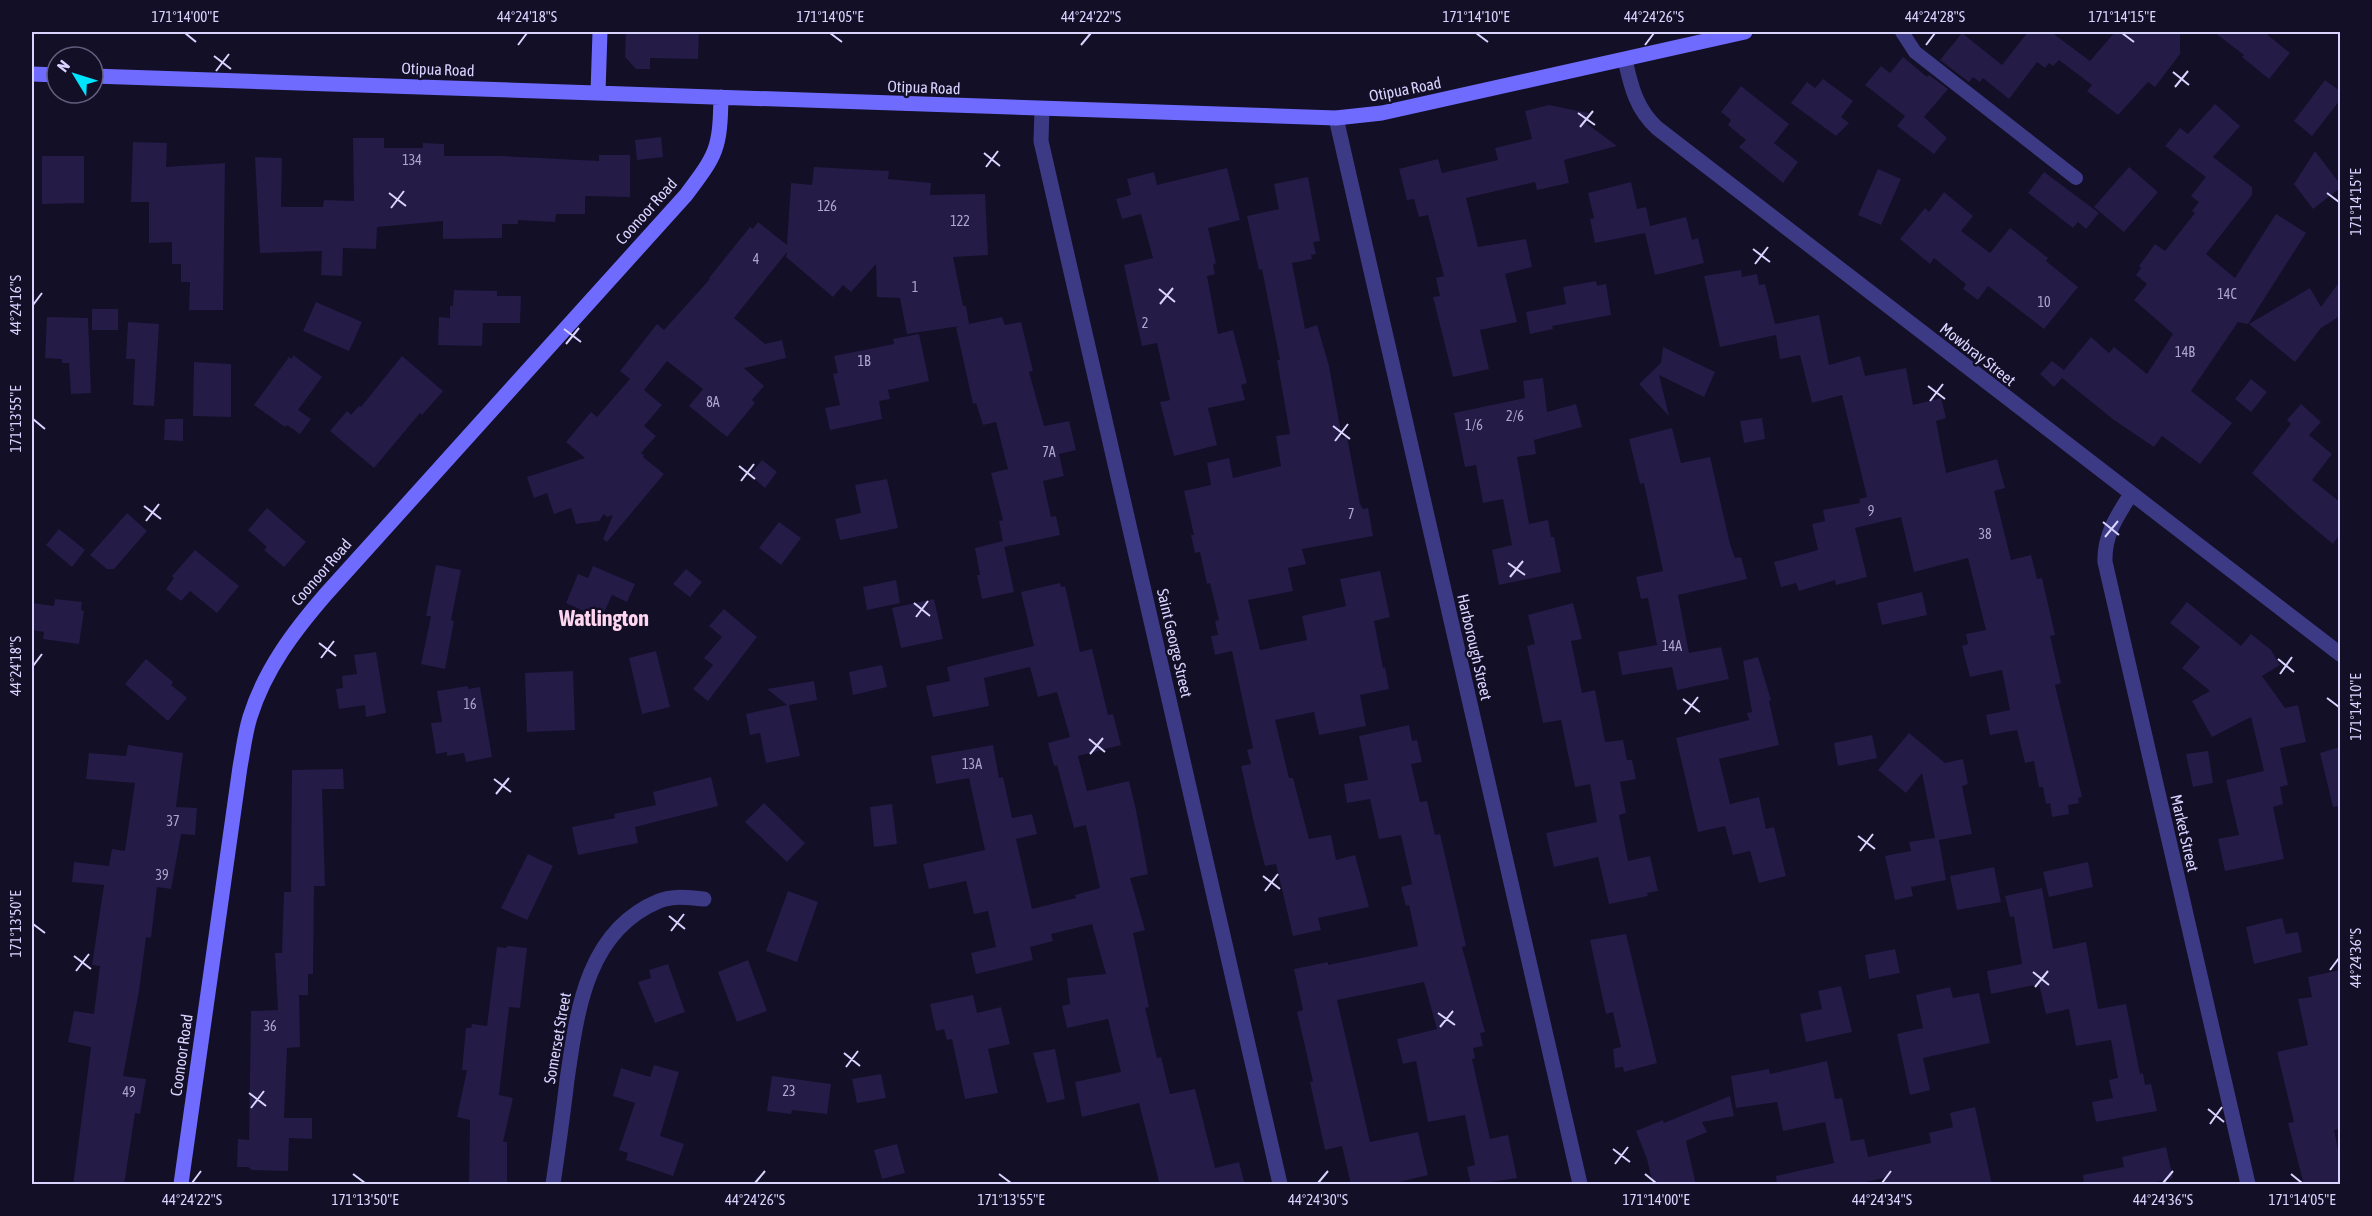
<svg xmlns="http://www.w3.org/2000/svg" width="2372" height="1216" viewBox="0 0 2372 1216" font-family="'Asap Condensed',sans-serif">
<style>
.building{fill:#241b47}
.lines{fill:none;stroke-linecap:round;stroke-linejoin:round}
.lane{stroke:#3d3a85;stroke-width:14}
.street{stroke:#3d3a85;stroke-width:15}
.secondary{stroke:#6f6bff;stroke-width:15}
.ticks{fill:none;stroke:#d9d4ff;stroke-width:2}
.labels{text-anchor:middle;dominant-baseline:central;stroke-width:5;stroke-linejoin:round;paint-order:stroke}
.number-label{font-size:14px;fill:#aca6d1}
.street-label{font-size:16px;fill:#d9d4ff;stroke:#130f26}
.district-label{font-size:22px;font-weight:bold;fill:#ffd6f0;stroke:#130f26}
.neatline{fill:none;stroke:#d9d4ff;stroke-width:2}
.ticks-label{font-size:15px;text-anchor:middle;fill:#d9d4ff}
</style>
<rect width="100%" height="100%" fill="#130f26"/>
<!-- building -->
<path class="building" d="M626,32H699L698,59L650,58V69H636L625,57Z
M2028,32H2051L2090,61L2115,32H2180V54L2155,87L2148,82L2118,115L2087,91L2092,85L2059,60L2053,66L2049,63L2045,68L2037,62L2009,99L1983,78L1980,82L1973,77L1969,82L1940,60L1962,33L2002,65Z
M2214,32H2264L2290,53L2269,79L2242,57L2244,55Z
M1903,57L1927,77L1929,75L1948,89L1924,117L1947,138L1934,154L1897,126L1905,116L1865,85L1881,66L1890,73Z
M1823,79L1853,101L1841,117L1849,123L1836,136L1791,103L1807,82L1815,88Z
M2325,80L2340,91V100L2312,136L2294,121Z
M1741,86L1789,124L1774,143L1798,162L1783,183L1739,147L1746,140L1728,125L1731,120L1721,112Z
M2215,104L2240,126L2213,157L2252,187V195L2206,254L2235,278L2276,214L2306,233L2248,324L2238,322L2191,391L2232,423L2200,464L2162,436L2154,447L2114,420L2062,378L2054,387L2040,374L2052,361L2064,370L2091,337L2109,353L2114,347L2147,374L2173,334L2134,300L2147,284L2136,275L2141,268L2139,266L2155,244L2165,251L2195,213L2192,211L2199,202L2191,196L2206,177L2165,146L2180,128L2188,134Z
M1549,105L1588,113L1586,123L1617,146L1564,160L1569,183L1537,190L1535,182L1466,198L1478,247L1526,239L1532,267L1505,274L1517,322L1480,330L1489,369L1453,377L1433,297L1440,296L1436,278L1444,276L1428,215L1419,217L1414,199L1407,200L1399,169L1438,159L1442,173L1498,160L1495,148L1532,139L1525,111Z
M661,137L663,157L637,160L635,140Z
M353,138H384V148H423V143L444,144V156H500L599,161V155H630V197L585,196V214H556L555,222L518,220V224H502V238L443,239V221L377,227L376,249L343,248L342,276L321,275L322,251L260,253L255,157L282,158L281,207H323L324,200L354,201Z
M133,142L167,143L166,167L225,163L223,310H189L190,282H181V264H172V242L149,243V202H131Z
M2315,151L2340,184V188L2313,209L2294,184Z
M42,156H84V203L42,204Z
M814,167L889,171L888,179L931,183L930,195L985,194L988,255L953,257L963,306H966L969,324L1002,317L1005,325L1021,322L1033,371L1029,372L1044,426L1069,421L1076,450L1059,454L1064,476L1043,481L1051,517L1056,516L1060,535L1004,547L999,521L1003,520L991,473L1008,469L996,422L983,425L976,403L973,404L956,327L960,326L907,334L900,298L877,297L876,264L851,292L843,285L833,297L786,257L787,252L734,318L765,344L782,340L786,358L744,368L764,386L752,400L755,403L727,437L689,406L703,389L667,361L644,390L662,405L644,426L656,436L641,453L644,455L643,457L664,474L607,542L603,539L613,515L607,517L604,514L599,521L576,524L571,508L554,514L547,493L534,498L527,477L585,458L566,442L591,412L597,417L630,379L620,371L657,324L664,330L710,279L709,278L750,227L753,229L758,222L787,245L791,183L812,185Z
M2129,167L2158,192L2124,232L2094,207Z
M1227,168L1240,220L1208,228L1216,263L1213,265L1215,274L1207,276L1218,334L1233,330L1247,383L1241,385L1245,400L1208,408L1217,445L1174,456L1160,402L1170,400L1157,343L1142,346L1124,265L1153,258L1141,214L1122,219L1116,199L1131,195L1127,179L1154,172L1157,185Z
M1878,169L1901,179L1881,225L1858,215Z
M2044,172L2099,213L2086,229L2078,222L2073,228L2028,193Z
M1308,177L1320,241L1313,242L1316,254L1311,255L1312,259L1292,263L1305,329L1317,325L1329,366L1342,438L1347,437L1360,504L1363,509L1368,508L1373,536L1302,549L1306,564L1288,568L1293,591L1248,600L1260,650L1307,640L1302,616L1346,606L1340,579L1380,571L1390,617L1374,621L1383,668L1385,667L1389,689L1360,695L1366,726L1319,735L1314,712L1275,720L1289,778H1293L1309,839L1331,835L1336,860L1355,855L1369,907L1318,918L1321,930L1293,936L1276,864L1265,866L1255,827L1241,766L1251,764L1247,750L1253,748L1232,651L1215,655L1211,636L1218,635L1215,621L1219,620L1210,583L1207,584L1200,552L1195,553L1191,535H1194L1184,491L1211,485L1207,463L1229,458L1233,478L1281,466L1276,436L1290,434L1277,360H1280L1262,269L1259,270L1247,216L1279,209L1274,184Z
M1631,182L1637,209L1646,207L1650,226L1686,217L1692,240L1698,238L1704,263L1655,275L1645,233L1595,243L1590,219L1594,218L1588,193Z
M1944,192L1973,216L1961,231L1990,253L2010,228L2048,258L2046,261L2078,287L2044,329L1988,286L1978,300L1963,289L1966,284L1934,258L1930,264L1900,239L1925,208L1929,212Z
M1741,270L1742,277L1757,274L1759,285L1765,284L1775,324L1819,315L1829,365L1860,356L1865,376L1906,368L1913,405L1941,398L1946,418L1936,421L1946,473L1997,459L2005,488L1994,491L2011,560L2031,555L2037,579L2042,578L2055,635L2050,636L2061,683L2055,685L2082,797L2078,798L2079,803L2068,805L2069,814L2052,817L2050,803L2046,804L2043,787H2039L2034,761L2025,763L2017,730L1990,735L1986,715L2010,710L2002,670L1970,677L1962,646L1968,644L1966,634L1986,630L1968,558L1914,572L1901,517L1855,528L1867,577L1836,585L1835,580L1799,591L1796,583L1781,587L1774,562L1818,550L1812,524L1825,521L1823,510L1860,503L1859,499L1867,497L1842,395L1812,403L1800,355L1780,359L1776,335L1720,347L1704,276Z
M1596,281L1597,286L1606,284L1611,315L1552,326L1553,329L1530,334L1526,312L1566,304L1563,287Z
M2340,281V316L2321,328L2295,362L2249,324L2310,288L2321,307Z
M454,290L497,291V296H521L520,323H483L482,346L438,345L439,317L450,318V306H453Z
M316,302L362,322L349,351L303,331Z
M92,309H118V330H92Z
M47,317L88,318L91,393L71,394L69,363H62V359L45,358Z
M128,322L159,324L154,406L133,405L135,359H126Z
M919,334L929,381L888,390L890,399L879,401L882,419L830,430L825,408L840,405L833,374L838,373L834,356L894,344L893,339Z
M1663,347L1715,372L1704,397L1659,375L1669,416L1639,384L1661,363Z
M293,355L322,377L298,410L311,419L300,434L287,425L285,427L254,405L289,357L292,359Z
M402,356L443,391L422,415L420,413L374,468L330,431L347,411L351,415L359,406L361,407Z
M194,362L231,364V417L193,416Z
M1543,378L1547,412L1576,404L1582,427L1534,440L1536,454L1517,457L1529,524L1548,520L1551,537H1554L1561,572L1499,585L1492,550L1512,545L1503,499L1483,503L1476,465L1465,467L1454,413L1525,398L1523,381Z
M2251,379L2267,392L2251,412L2235,399Z
M2301,404L2321,422L2309,435L2332,454L2312,480L2340,502V534L2333,544L2298,515L2252,473L2291,424L2287,420Z
M1762,418L1765,439L1744,443L1740,421Z
M165,419H183V441L164,440Z
M1672,428L1681,463L1710,457L1730,544L1735,558L1741,557L1747,579L1678,595L1689,653L1721,647L1729,679L1677,690L1672,667L1622,675L1618,652L1657,645L1648,598L1641,599L1636,577L1663,571L1644,483L1640,484L1629,439Z
M762,460L777,472L765,488L750,475Z
M887,479L898,528L840,540L835,519L861,513L855,485Z
M267,508L306,542L284,567L264,550L267,547L248,530Z
M127,513L147,531L114,569H107L90,555Z
M779,522L801,538L781,565L759,548Z
M59,529L85,550L72,567L46,545Z
M1003,541L1014,592L982,599L977,575H980L975,548Z
M195,550L239,586L217,613L190,591L181,601L166,589L174,578L172,576Z
M436,565L461,570L451,620L454,621L445,669L421,664L431,616H426Z
M593,566L635,584L627,602L612,595L601,619L566,603L578,574L588,578Z
M686,569L702,582L690,597L673,584Z
M896,580L900,603L867,610L863,587Z
M1060,583L1061,587L1065,586L1080,652L1092,649L1108,715L1113,714L1121,745L1078,756L1087,791L1129,781L1136,810L1148,874L1130,878L1145,930L1133,933L1149,1007L1145,1008L1157,1058L1161,1057L1170,1094L1195,1089L1215,1168L1239,1162L1245,1185H1178V1182L1160,1185L1139,1103L1082,1117L1075,1082L1121,1072L1108,1019L1067,1028L1062,1006L1070,1004L1067,978L1106,974L1092,924L1051,934L1053,941L1030,947L1033,960L976,974L971,953L996,947L988,911L974,914L966,881L929,889L923,864L985,850L969,778L936,784L931,756L993,745L999,778L1003,777L1012,818L1032,814L1037,834L1016,839L1032,909L1076,898L1075,895L1100,888L1086,825L1074,828L1057,765L1054,766L1048,743L1070,737L1057,692L1038,697L1030,667L984,678L989,706L933,717L926,686L950,681L947,667L1034,646L1021,592Z
M1922,592L1927,615L1882,625L1877,603Z
M55,599L82,602L81,610L84,611L79,644L43,639L44,632L32,630V603L54,606Z
M934,599L943,639L901,648L892,608Z
M2187,602L2241,646L2251,634L2271,650L2280,665L2262,676L2285,708L2298,705L2306,742L2280,748L2288,785L2280,787L2283,804L2273,807L2284,859L2225,871L2218,839L2239,835L2226,780L2264,771L2251,717L2212,737L2192,701L2210,691L2182,668L2200,647L2170,623Z
M1573,603L1582,639L1571,641L1582,693L1595,690L1605,742L1623,740L1627,760H1632L1636,779L1620,782L1626,813L1619,815L1628,861L1650,856L1658,891L1647,893L1648,896L1609,904L1598,857L1554,867L1546,833L1597,822L1590,784L1575,787L1561,720L1543,723L1527,646L1535,644L1528,615Z
M724,609L757,637L708,701L693,689L713,665L704,658L722,637L709,626Z
M656,651L670,707L642,714L629,658Z
M376,652L386,713L366,717L365,705L339,709L336,689L343,688L342,676L357,674L354,655Z
M1758,657L1771,700L1769,701L1779,745L1719,759L1730,804L1759,797L1766,829L1774,827L1786,876L1759,883L1750,851L1733,855L1725,826L1698,832L1676,738L1749,720L1747,713L1752,712L1743,661Z
M146,659L173,682L171,685L187,698L168,721L125,684Z
M882,665L887,687L853,695L849,672Z
M573,671L575,730L527,732L525,673Z
M814,681L817,700L789,705L800,756L766,763L760,733L750,735L746,714L787,705L767,689Z
M468,686V689L480,687L492,757L466,762L464,753L447,756V752L436,754L431,723L442,722L437,691Z
M1409,725L1412,741L1417,740L1422,762L1411,764L1420,802L1427,801L1435,835L1440,834L1466,946L1462,947L1485,1032L1480,1033L1483,1046L1473,1048L1475,1058L1472,1059L1490,1139L1508,1135L1517,1178L1471,1185L1467,1167L1475,1165L1465,1115L1428,1122L1416,1061L1403,1064L1397,1039L1437,1029L1424,982L1337,1000L1370,1142L1418,1132L1428,1175L1387,1185H1351L1342,1146L1325,1150L1310,1082L1313,1081L1297,1012L1303,1010L1294,969L1328,962V965L1418,946L1409,905L1406,906L1401,887L1412,884L1401,835L1379,839L1370,799L1347,803L1344,784L1368,780L1359,736Z
M1909,733L1945,763L1963,759L1968,784L1962,786L1972,834L1939,840L1946,880L1911,887L1913,896L1895,900L1885,856L1911,851L1909,842L1935,838L1922,773L1906,793L1878,770Z
M1872,735L1877,758L1838,766L1834,743Z
M128,745L183,753L176,807L197,808L195,835L181,834L171,889L157,887L151,938L146,937L139,991L123,1076L146,1079L140,1114L135,1113L124,1185H73L91,1047L68,1042L74,1011L94,1014L100,966L92,965L104,885L72,882L74,862L109,866L112,849L125,851L135,783L86,779L89,753L126,756Z
M2340,747V806L2333,807L2320,753Z
M2208,751L2213,783L2193,787L2186,754Z
M343,769L344,789H322L325,886H314L313,974H308V995H299L300,1047L287,1048L284,1118H312V1139L289,1138L288,1171L252,1170L248,1167H237L238,1139L249,1140L251,1011L278,1010L275,953H282L284,892H291L292,770Z
M711,777L718,806L635,827L638,843L578,855L572,827L615,818L614,814L656,805L653,792Z
M764,803L805,843L787,862L745,822Z
M892,804L897,844L874,847L870,807Z
M528,854L553,866L527,920L501,908Z
M2088,862L2093,887L2049,897L2043,872Z
M1994,867L2001,902L1957,910L1950,876Z
M2042,888L2053,949L2086,942L2098,1009L2126,1004L2140,1074L2143,1073L2145,1085L2151,1084L2157,1111L2096,1122L2092,1102L2113,1098L2109,1080L2118,1078L2111,1040L2076,1046L2069,1009L2046,1014L2039,984L1991,994L1987,971L2022,964L2014,916L2010,917L2005,896Z
M788,891L818,902L797,962L766,951Z
M2282,918L2286,934L2298,932L2302,952L2254,964L2246,927Z
M1626,934L1657,1063L1624,1072L1623,1067L1615,1068L1613,1049L1621,1047L1613,1012L1606,1014L1590,940Z
M507,946L527,948L520,1008L509,1007L499,1095L513,1098L503,1142H507V1185H469L470,1120L457,1117L467,1070H462L466,1028H471L472,1024L487,1026L497,947L507,948Z
M1895,949L1900,973L1869,979L1865,955Z
M748,960L767,1011L737,1022L718,972Z
M668,964L685,1012L655,1023L638,982L651,978L649,970Z
M2340,970V1129L2334,1130L2340,1159V1185H2304L2288,1123L2294,1122L2277,1052L2308,1045L2298,999L2312,997L2308,977Z
M1841,986L1852,1032L1806,1042L1800,1014L1822,1009L1818,991Z
M1950,987L1953,998L1979,993L1990,1043L1923,1058L1930,1090L1910,1095L1897,1034L1923,1028L1916,995Z
M973,995L977,1013L1001,1007L1010,1044L988,1049L998,1093L965,1099L952,1039L947,1040L944,1029L936,1031L930,1004Z
M1055,1049L1065,1099L1047,1103L1033,1053Z
M1827,1061L1835,1099L1842,1098L1851,1141L1864,1139L1868,1157L1931,1143L1929,1133L1953,1127L1950,1113L1975,1107L1992,1185H1885L1884,1178L1851,1185H1777L1776,1176L1834,1163L1825,1122L1783,1131L1777,1102L1736,1108L1731,1076L1769,1069L1770,1074Z
M654,1065L679,1072L660,1136L684,1144L673,1176L626,1160L628,1153L619,1150L635,1103L613,1096L621,1068L650,1077Z
M881,1074L886,1098L857,1103L852,1079Z
M772,1076L831,1084L827,1114L792,1110L791,1114L767,1111Z
M1730,1096L1734,1116L1702,1122L1707,1132L1686,1141L1696,1185H1653L1647,1159L1636,1131L1663,1120L1664,1123Z
M897,1144L905,1173L882,1179L874,1150Z
M2166,1147L2173,1178L2143,1185H2084L2083,1175L2124,1167L2122,1157Z"/>
<g class="lines">
<!-- lane -->
<path class="lane" d="M1902,32L1915,52L2076,178"/>
<!-- street -->
<path class="street" d="M1625,60C1631,86 1636,109 1657,128L2340,654
M1042,109L1041,141L1280,1184
M1336,118L1580,1184
M2131,494C2117,516 2104,535 2105,562L2248,1184
M553,1184C558,1150 563,1115 567,1080C577,1012 586,931 659,901C673,895 689,898 704,899"/>
<!-- secondary -->
<path class="secondary" d="M32,74L57,75
M93,76L1336,118L1382,113L1745,32
M598,92L600,32
M181,1184L240,767C243,751 245,733 250,717C265,669 294,631 326,594L686,195C717,154 720,149 721,97"/>
</g>
<!-- ticks -->
<path class="ticks" d="M185,33L196,42M830,33L842,42M1476,33L1488,42M2122,33L2134,42M518,45L527,33M1081,45L1091,33M1645,45L1654,33M1926,45L1935,33M214,56L231,69M216,71L229,54M2173,72L2189,85M2175,87L2188,71M1578,113L1595,125M1580,127L1593,111M984,153L1000,166M986,167L998,151M389,193L406,206M2327,193L2339,202M391,208L404,191M1753,249L1770,262M1755,264L1768,247M1159,289L1175,302M1160,304L1173,288M33,305L42,293M564,329L581,342M566,344L579,328M1928,386L1945,399M1930,401L1943,384M33,419L45,429M1333,426L1350,439M1335,441L1348,424M739,466L755,479M741,481L754,464M144,506L161,519M146,521L159,504M2103,522L2119,535M2105,537L2118,521M1508,563L1525,575M1510,577L1523,561M914,603L930,616M916,617L928,601M319,643L336,656M321,658L334,641M2278,659L2294,672M33,666L42,654M2280,674L2292,657M2327,698L2339,707M1683,699L1700,712M1685,714L1698,697M1089,739L1105,752M1090,754L1103,738M494,779L511,792M496,794L509,778M1858,836L1875,849M1860,851L1873,834M1263,876L1280,889M1265,891L1278,874M669,916L685,929M33,924L45,933M671,931L684,914M74,956L91,969M2330,970L2339,958M76,971L89,954M2033,972L2049,985M2035,987L2048,971M1438,1013L1455,1025M1440,1027L1453,1011M844,1053L860,1066M846,1067L858,1051M249,1093L266,1106M251,1108L264,1091M2208,1109L2224,1122M2210,1124L2222,1107M1613,1149L1630,1162M1615,1164L1628,1147M353,1174L365,1183M999,1174L1011,1183M1645,1174L1656,1183M2291,1174L2302,1183M192,1183L201,1171M755,1183L765,1171M1318,1183L1328,1171M1882,1183L1891,1171M2163,1183L2173,1171"/>
<g class="labels">
<!-- number labels -->
<g class="number-label">
<text x="412" y="160">134</text>
<text x="827" y="206">126</text>
<text x="960" y="221">122</text>
<text x="756" y="259">4</text>
<text x="915" y="287">1</text>
<text x="2227" y="294">14C</text>
<text x="2044" y="302">10</text>
<text x="1145" y="323">2</text>
<text x="2185" y="352">14B</text>
<text x="864" y="361">1B</text>
<text x="713" y="402">8A</text>
<text x="1515" y="416">2/6</text>
<text x="1474" y="425">1/6</text>
<text x="1049" y="452">7A</text>
<text x="1871" y="511">9</text>
<text x="1351" y="514">7</text>
<text x="1985" y="534">38</text>
<text x="1672" y="646">14A</text>
<text x="470" y="704">16</text>
<text x="972" y="764">13A</text>
<text x="173" y="821">37</text>
<text x="162" y="875">39</text>
<text x="270" y="1026">36</text>
<text x="789" y="1091">23</text>
<text x="129" y="1092">49</text>
</g>
<!-- street labels -->
<g class="street-label">
<text transform="translate(438 69) rotate(2)">Otipua Road</text>
<text transform="translate(924 87) rotate(2)">Otipua Road</text>
<text transform="translate(1405 89) rotate(-11)">Otipua Road</text>
<text transform="translate(646 211) rotate(-48)">Coonoor Road</text>
<text transform="translate(1978 354) rotate(38)">Mowbray Street</text>
<text transform="translate(321 572) rotate(-49)">Coonoor Road</text>
<text transform="translate(1175 643) rotate(77)">Saint George Street</text>
<text transform="translate(1475 647) rotate(77)">Harborough Street</text>
<text transform="translate(2185 833) rotate(77)">Market Street</text>
<text transform="translate(557 1038) rotate(-80)">Somerset Street</text>
<text transform="translate(181 1055) rotate(-82)">Coonoor Road</text>
</g>
<!-- district labels -->
<g class="district-label">
<text x="604" y="618">Watlington</text>
</g>
</g>
<!-- border -->
<rect width="2372" height="1216" fill="none" stroke="#130f26" stroke-width="66"/>
<!-- north arrow -->
<g transform="translate(75 75) rotate(308)"><circle r="28" fill="#130f26" stroke="#625e7d" stroke-width="1.5"/>
<path d="M0-4.5L10 22L0 15L-10 22Z" fill="#00e5ff"/>
<text y="-9" font-size="16" font-weight="bold" text-anchor="middle" fill="#d9d4ff">N</text>
</g>
<rect x="33" y="33" width="2306" height="1150" class="neatline"/>
<g class="ticks-label">
<text x="185" y="22">171°14'00"E</text>
<text x="527" y="22">44°24'18"S</text>
<text x="830" y="22">171°14'05"E</text>
<text x="1091" y="22">44°24'22"S</text>
<text x="1476" y="22">171°14'10"E</text>
<text x="1654" y="22">44°24'26"S</text>
<text x="1935" y="22">44°24'28"S</text>
<text x="2122" y="22">171°14'15"E</text>
<text transform="translate(2356 202) rotate(-90)" y="5">171°14'15"E</text>
<text transform="translate(16 305) rotate(-90)" y="5">44°24'16"S</text>
<text transform="translate(16 419) rotate(-90)" y="5">171°13'55"E</text>
<text transform="translate(16 666) rotate(-90)" y="5">44°24'18"S</text>
<text transform="translate(2356 707) rotate(-90)" y="5">171°14'10"E</text>
<text transform="translate(16 924) rotate(-90)" y="5">171°13'50"E</text>
<text transform="translate(2356 958) rotate(-90)" y="5">44°24'36"S</text>
<text x="192" y="1205">44°24'22"S</text>
<text x="365" y="1205">171°13'50"E</text>
<text x="755" y="1205">44°24'26"S</text>
<text x="1011" y="1205">171°13'55"E</text>
<text x="1318" y="1205">44°24'30"S</text>
<text x="1656" y="1205">171°14'00"E</text>
<text x="1882" y="1205">44°24'34"S</text>
<text x="2163" y="1205">44°24'36"S</text>
<text x="2302" y="1205">171°14'05"E</text>
</g>
</svg>
